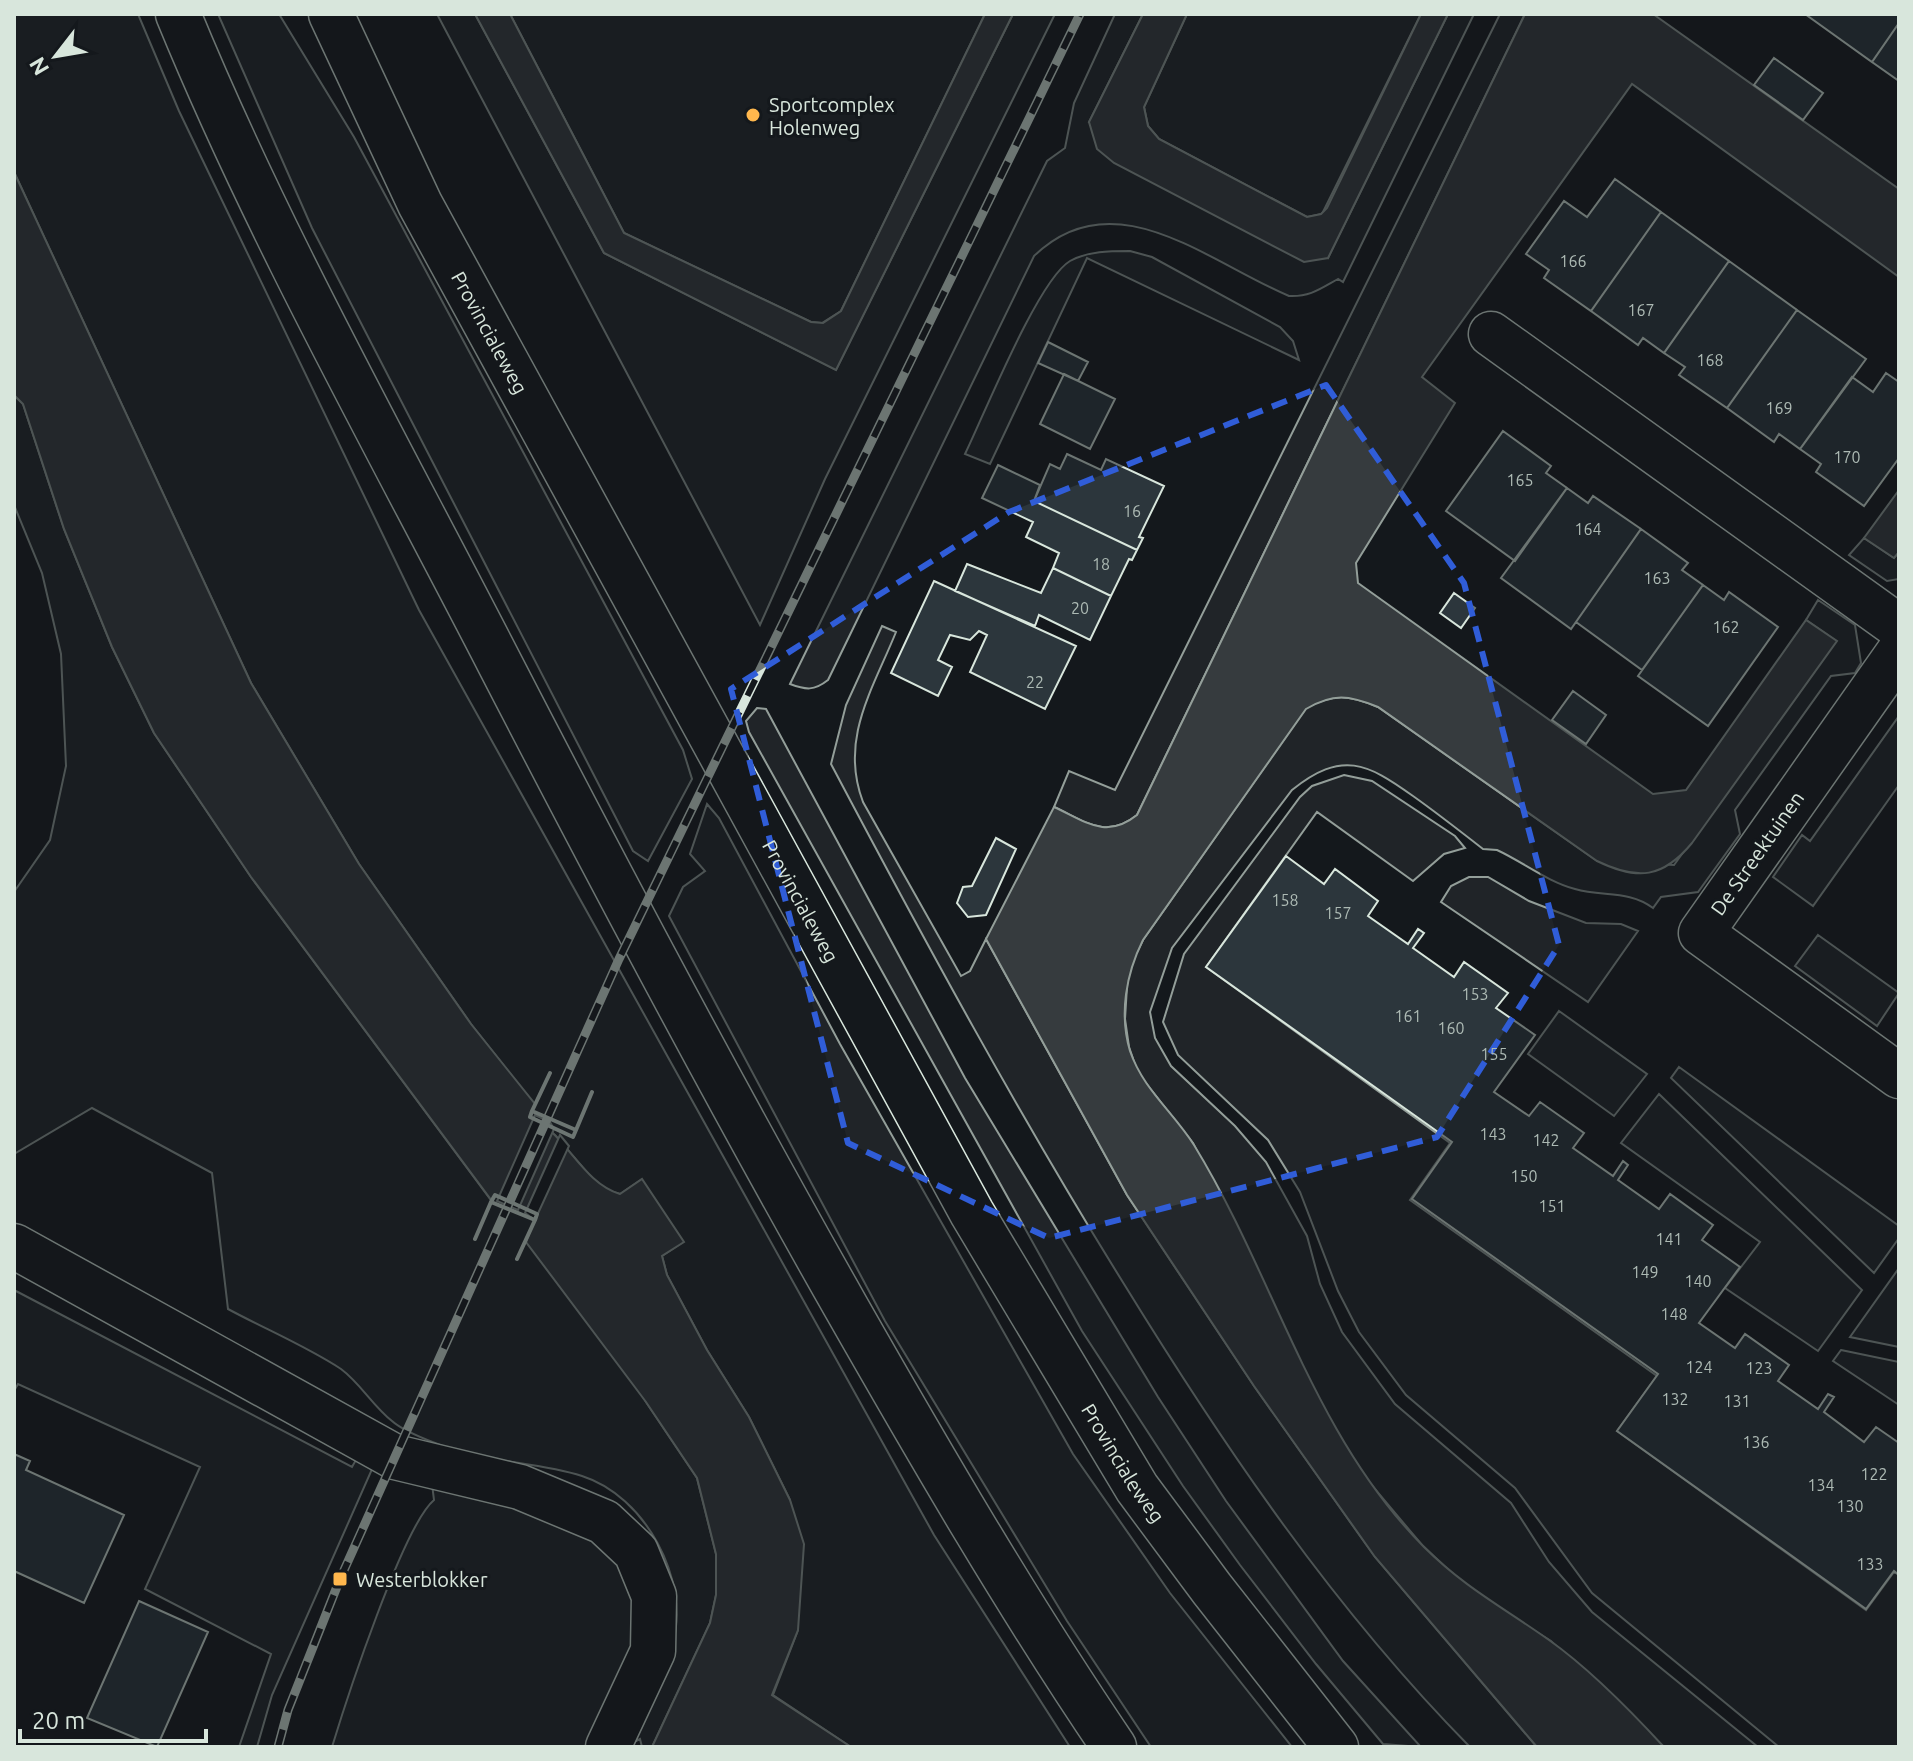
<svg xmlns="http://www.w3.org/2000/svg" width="1913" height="1761" viewBox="0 0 1913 1761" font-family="Ubuntu,sans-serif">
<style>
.green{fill:#202428;stroke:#939e99;stroke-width:2}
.water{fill:#363b3e;stroke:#939e99;stroke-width:2}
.pier{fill:#14181c;stroke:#939e99;stroke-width:2}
.building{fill:#2c363c;stroke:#d8e6dc;stroke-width:2}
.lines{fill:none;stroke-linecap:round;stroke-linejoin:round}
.minor-casing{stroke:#d8e6dc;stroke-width:47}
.major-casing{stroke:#d8e6dc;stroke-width:47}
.minor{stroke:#14181c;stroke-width:44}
.major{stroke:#14181c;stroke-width:44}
.rail-casing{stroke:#d8e6dc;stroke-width:9}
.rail{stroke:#14181c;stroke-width:6;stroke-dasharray:18;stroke-linecap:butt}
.wall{stroke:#d8e6dc;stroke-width:4}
.marked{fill:none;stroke:#305dd8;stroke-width:6;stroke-dasharray:16 10;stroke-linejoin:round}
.poi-dot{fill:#ffb74d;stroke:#14181c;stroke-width:3}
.labels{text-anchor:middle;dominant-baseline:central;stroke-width:6;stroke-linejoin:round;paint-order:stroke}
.number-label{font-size:16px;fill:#adbab4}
.poi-label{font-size:20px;fill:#d8e6dc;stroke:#14181c;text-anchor:start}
.street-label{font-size:20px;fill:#d8e6dc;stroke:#14181c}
</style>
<rect width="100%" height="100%" fill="#14181c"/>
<!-- green -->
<path class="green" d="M14,14H138L179,111L419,610L934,1535L1070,1747H851L773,1695L798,1630L790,1500L749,1417L707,1350L667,1275L662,1256L683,1242L641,1180L620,1194L607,1190L591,1177L555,1135L530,1117L522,1089L471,1024L359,864L251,683L14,172Z
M218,14H279L354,137L683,750L692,779L648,861L633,851L312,228Z
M437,14H475L604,253L836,370L1013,14H1055L825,479L760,625Z
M510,14H985L841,311L822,323L811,322L624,233Z
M1115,14H1143L1089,122L1328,258L1448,14H1474L1343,282L1338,279C1320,289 1310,297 1289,296C1208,262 1114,178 1034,256L828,680C814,691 806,690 790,684L1047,161L1065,148L1074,103Z
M1187,14H1421L1322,214L1307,217L1159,139L1148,126L1144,107Z
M1500,14H1525L1137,815C1106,840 1085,821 1054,807L1069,771L1115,790Z
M1130,251L1152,257L1280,327L1293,341L1299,360L1087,258L990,464L965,454C984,415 1038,280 1070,261C1088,251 1110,251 1130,251Z
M14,395L23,404L64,529L112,647L154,733L251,877L491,1200L495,1195L537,1214L646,1402L697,1478L716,1554V1595L710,1623L652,1747H642L640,1739L636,1741L637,1727C649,1700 665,1671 673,1643C690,1579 645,1496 582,1476C534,1461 482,1463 435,1443C422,1438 402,1430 392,1421C373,1406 360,1383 341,1369C306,1346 265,1329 228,1309L212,1173L92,1108L14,1154V892L50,840L66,766L61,654L42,573L14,505Z
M1864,538L1894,558L1899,552V579L1887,581L1849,555Z
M1818,600L1855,625L1861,663L1855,673L1831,676L1735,810L1740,834L1698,892L1661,897L1653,908C1629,890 1603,897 1575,889C1548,882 1523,862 1497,850L1483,849C1460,831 1437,813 1413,796C1367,763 1342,750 1292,790L1172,948L1150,1012L1155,1038L1171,1066L1235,1126L1266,1162L1307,1236L1320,1284L1342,1332L1395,1404L1511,1503L1549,1562L1592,1612L1758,1747H1664L1551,1641L1471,1591L1422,1545L1369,1482L1332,1426L1193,1143L1138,1073L1129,1047L1125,1019L1128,970L1143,940L1306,708C1334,693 1349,695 1378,707L1597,861L1674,865L1836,641L1806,620Z
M882,626L896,632C873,689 839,739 863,802L961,976L970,971L986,939L1127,1195L1254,1386L1375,1557L1537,1747H1470C1334,1609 1225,1448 1124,1284C1019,1115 924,940 831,764L846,705Z
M757,708L766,709L965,1078L1158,1397L1226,1501L1343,1661L1421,1747L1383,1744L1316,1664L1240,1565L1183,1486L1082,1331L749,732L746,721Z
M1899,716V785L1813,906L1773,877L1802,835L1810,841Z
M1344,775L1372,781L1455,836L1465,848L1444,854L1413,881L1317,812L1206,967L1450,1143L1410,1200L1657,1376L1617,1431L1866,1610L1894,1572L1899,1575V1747H1779L1592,1593L1515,1488L1406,1395L1359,1332L1338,1291L1300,1192L1268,1140L1178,1055L1163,1022L1184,954L1300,797L1312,786Z
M707,804L719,818L840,1044L1073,1454L1170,1593L1292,1747H1151L1067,1621L885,1321L669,916L683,887L705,871L690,854Z
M1469,877H1488L1529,901L1586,923L1621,924L1638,931L1588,1002L1441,902L1451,886Z
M1818,935L1899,993L1877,1026L1795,966Z
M1559,1011L1647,1074L1614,1116L1528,1054Z
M1679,1067L1899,1226V1238L1874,1273L1671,1078Z
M1659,1094L1862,1290L1818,1351L1725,1288L1760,1242L1621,1143Z
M1899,1268V1347L1850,1337Z
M14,1290L352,1467L357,1458L373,1467L272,1695L257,1747H239L271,1654L145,1589L200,1467L18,1384L14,1391Z
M1841,1350L1899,1362V1405L1833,1361Z
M432,1484L517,1505L601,1543L627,1572L640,1628L595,1747H332C346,1701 403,1526 434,1500Z"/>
<!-- water -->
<path class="water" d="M475,14H510L624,233L811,322L823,323L841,311L985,14H1013L836,370L604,253Z
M1143,14H1187L1144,107L1148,126L1159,139L1307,217L1321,214L1327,208L1421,14H1448L1328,258L1304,262L1114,163L1097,149L1089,122Z
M1525,14H1653L1899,189V277L1632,84L1422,377L1455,403L1356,563L1358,583L1653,794L1686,790L1806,620L1837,641L1692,843C1663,878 1638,881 1597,861L1378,707C1349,695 1333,693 1306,709L1143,940C1126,974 1119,1014 1130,1051C1143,1089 1173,1112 1194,1145C1275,1277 1312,1434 1424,1547C1464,1587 1504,1608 1549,1640C1590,1669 1630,1710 1664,1747H1537L1375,1557L1254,1386L1127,1195L986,939L1054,807C1085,821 1106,840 1137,815Z
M14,172L251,683L359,864L471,1024L535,1104L530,1117C566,1133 581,1182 620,1194L642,1179L684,1242L662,1256L667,1275L707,1350L749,1417L790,1500L804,1544L798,1630L772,1695L851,1747H652L710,1623L716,1595V1554L697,1478L646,1402L526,1242L537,1214L495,1195L492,1201L251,877L154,733L112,647L64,529L23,404L14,395Z
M1899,490V552L1894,558L1864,538Z"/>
<!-- pier -->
<path class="pier" d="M535,1115L550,1122L554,1129L518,1210L497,1201Z
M560,1135L569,1146L535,1220L525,1213Z"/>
<!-- building -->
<path class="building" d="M1805,14H1899V23L1872,62Z
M1899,23V81L1872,62Z
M1774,58L1823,93L1803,120L1754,85Z
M1615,179L1661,212L1591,311L1544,278L1549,270L1526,254L1564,201L1587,217Z
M1661,212L1729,261L1664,353L1643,338L1638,345L1591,311Z
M1729,261L1797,310L1727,408L1679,375L1685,367L1664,353Z
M1797,310L1866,359L1800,449L1779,434L1774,442L1727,408Z
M1048,342L1088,362L1078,381L1038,363Z
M1886,373L1899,382V458L1864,506L1816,472L1821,464L1800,449L1852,377L1873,392Z
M1064,374L1115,399L1090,449L1040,424Z
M1503,431L1551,466L1546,473L1567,488L1515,561L1446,511Z
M1067,454L1101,470L1106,459L1164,486L1139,537L1143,538L1137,550L1034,501L1050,464L1060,469Z
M998,465L1040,485L1034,501L1137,550L1132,560L1129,559L1111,596L1053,568L1059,553L1026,537L1033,522L982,498Z
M1567,488L1588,503L1593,496L1641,529L1571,629L1501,578Z
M1641,529L1688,563L1682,570L1703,585L1642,670L1576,622Z
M967,564L1041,593L1053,568L1111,596L1090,640L1039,615L1035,626L955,591Z
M934,581L1076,646L1045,709L970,672L987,635L979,631L970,640L950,635L938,660L952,667L938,696L891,673Z
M1703,585L1724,600L1729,592L1778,627L1708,726L1638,676Z
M1454,593L1475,608L1461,628L1440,613Z
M1573,691L1606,715L1586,744L1552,720Z
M996,838L1016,849L986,915L968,917L957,903L963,887L972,886Z
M1286,856L1324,884L1335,869L1378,901L1368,916L1408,944L1418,929L1424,933L1413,948L1454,977L1464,962L1508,993L1496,1008L1535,1035L1494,1092L1529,1116L1540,1102L1584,1133L1573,1148L1613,1176L1623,1161L1628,1165L1618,1180L1659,1209L1670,1194L1713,1225L1702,1240L1740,1267L1699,1323L1735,1348L1745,1334L1789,1365L1778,1381L1818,1409L1828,1394L1834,1397L1824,1412L1864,1442L1876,1427L1899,1443V1575L1894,1571L1866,1609L1617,1431L1658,1374L1412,1199L1452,1142L1206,967Z
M14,1454L30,1461L26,1470L124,1515L84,1603L14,1571Z
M139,1601L208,1632L157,1747L87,1718Z"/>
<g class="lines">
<defs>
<path id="minor" d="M1491,334L1899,627
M1899,652L1701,933L1899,1076
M14,1246L395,1457L520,1487L604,1522L636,1552L654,1596L653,1651L608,1747"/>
<g id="major">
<path d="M178,14C269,236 389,448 499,662C611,879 725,1094 846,1307C931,1456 1017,1604 1114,1747"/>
<path id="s1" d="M331,14L420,204L972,1213L1137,1488L1212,1589L1336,1747"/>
</g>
</defs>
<!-- minor casing -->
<use href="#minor" class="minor-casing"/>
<!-- major casing -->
<use href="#major" class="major-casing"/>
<!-- minor -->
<use href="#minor" class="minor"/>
<!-- major -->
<use href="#major" class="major"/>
<defs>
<path id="rail" d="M278,1747L288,1710L340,1579L619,959L1080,14"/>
</defs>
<!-- rail casing -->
<use href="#rail" class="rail-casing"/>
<!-- rail -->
<use href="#rail" class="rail"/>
<!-- wall -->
<path class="wall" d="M550,1073L532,1111L576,1130L592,1092
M532,1111L530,1117L573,1137L576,1130
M491,1202L495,1195L537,1214L535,1220
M475,1239L491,1202L535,1220L517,1259"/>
</g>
<!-- marked area -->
<path d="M0 0H1913V1761H0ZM1326,385L1464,583L1559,945L1437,1137L1049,1238L848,1143L731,689L1009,512Z" fill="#14181c" fill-opacity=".55" fill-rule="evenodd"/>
<path class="marked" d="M1326,385L1464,583L1559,945L1437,1137L1049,1238L848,1143L731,689L1009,512Z"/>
<!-- markers -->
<g class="poi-dot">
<circle cx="753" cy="115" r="8"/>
<rect x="332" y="1571" width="16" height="16" rx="4"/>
</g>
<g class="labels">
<!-- number labels -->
<g class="number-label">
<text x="1573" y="261">166</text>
<text x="1641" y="310">167</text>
<text x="1710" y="360">168</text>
<text x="1779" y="408">169</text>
<text x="1847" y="457">170</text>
<text x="1520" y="480">165</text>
<text x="1132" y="511">16</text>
<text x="1588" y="529">164</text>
<text x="1101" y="564">18</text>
<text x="1657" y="578">163</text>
<text x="1080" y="608">20</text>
<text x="1726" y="627">162</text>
<text x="1035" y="682">22</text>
<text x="1285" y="900">158</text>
<text x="1338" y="913">157</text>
<text x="1475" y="994">153</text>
<text x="1408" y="1016">161</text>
<text x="1451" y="1028">160</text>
<text x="1494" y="1054">155</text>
<text x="1493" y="1134">143</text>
<text x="1546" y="1140">142</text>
<text x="1524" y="1176">150</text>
<text x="1552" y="1206">151</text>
<text x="1669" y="1239">141</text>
<text x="1645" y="1272">149</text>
<text x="1698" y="1281">140</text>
<text x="1674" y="1314">148</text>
<text x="1699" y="1367">124</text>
<text x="1759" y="1368">123</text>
<text x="1675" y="1399">132</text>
<text x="1737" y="1401">131</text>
<text x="1756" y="1442">136</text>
<text x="1874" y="1474">122</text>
<text x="1821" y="1485">134</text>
<text x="1850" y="1506">130</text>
<text x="1870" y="1564">133</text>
</g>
<!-- poi labels -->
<g class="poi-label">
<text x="769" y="104">Sportcomplex<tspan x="769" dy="23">Holenweg</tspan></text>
<text x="356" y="1579">Westerblokker</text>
</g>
<!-- street labels -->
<g class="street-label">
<text stroke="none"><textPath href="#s1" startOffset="356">Provincialeweg</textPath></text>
<text transform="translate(1757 853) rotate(-55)">De Streektuinen</text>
<text stroke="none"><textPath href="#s1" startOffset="1004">Provincialeweg</textPath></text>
<text stroke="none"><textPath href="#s1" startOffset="1652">Provincialeweg</textPath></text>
</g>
</g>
<!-- border -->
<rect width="1913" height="1761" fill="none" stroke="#d8e6dc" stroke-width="32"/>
<!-- north arrow -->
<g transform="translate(56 56) rotate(239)" stroke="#14181c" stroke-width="6" paint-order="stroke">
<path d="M0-6L14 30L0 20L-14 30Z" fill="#d8e6dc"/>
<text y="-12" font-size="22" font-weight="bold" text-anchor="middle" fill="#d8e6dc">N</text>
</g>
<!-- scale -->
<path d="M20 1729v12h186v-12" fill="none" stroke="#d8e6dc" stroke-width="4"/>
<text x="32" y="1729" font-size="24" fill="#d8e6dc" stroke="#14181c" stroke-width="6" paint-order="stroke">20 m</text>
</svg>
